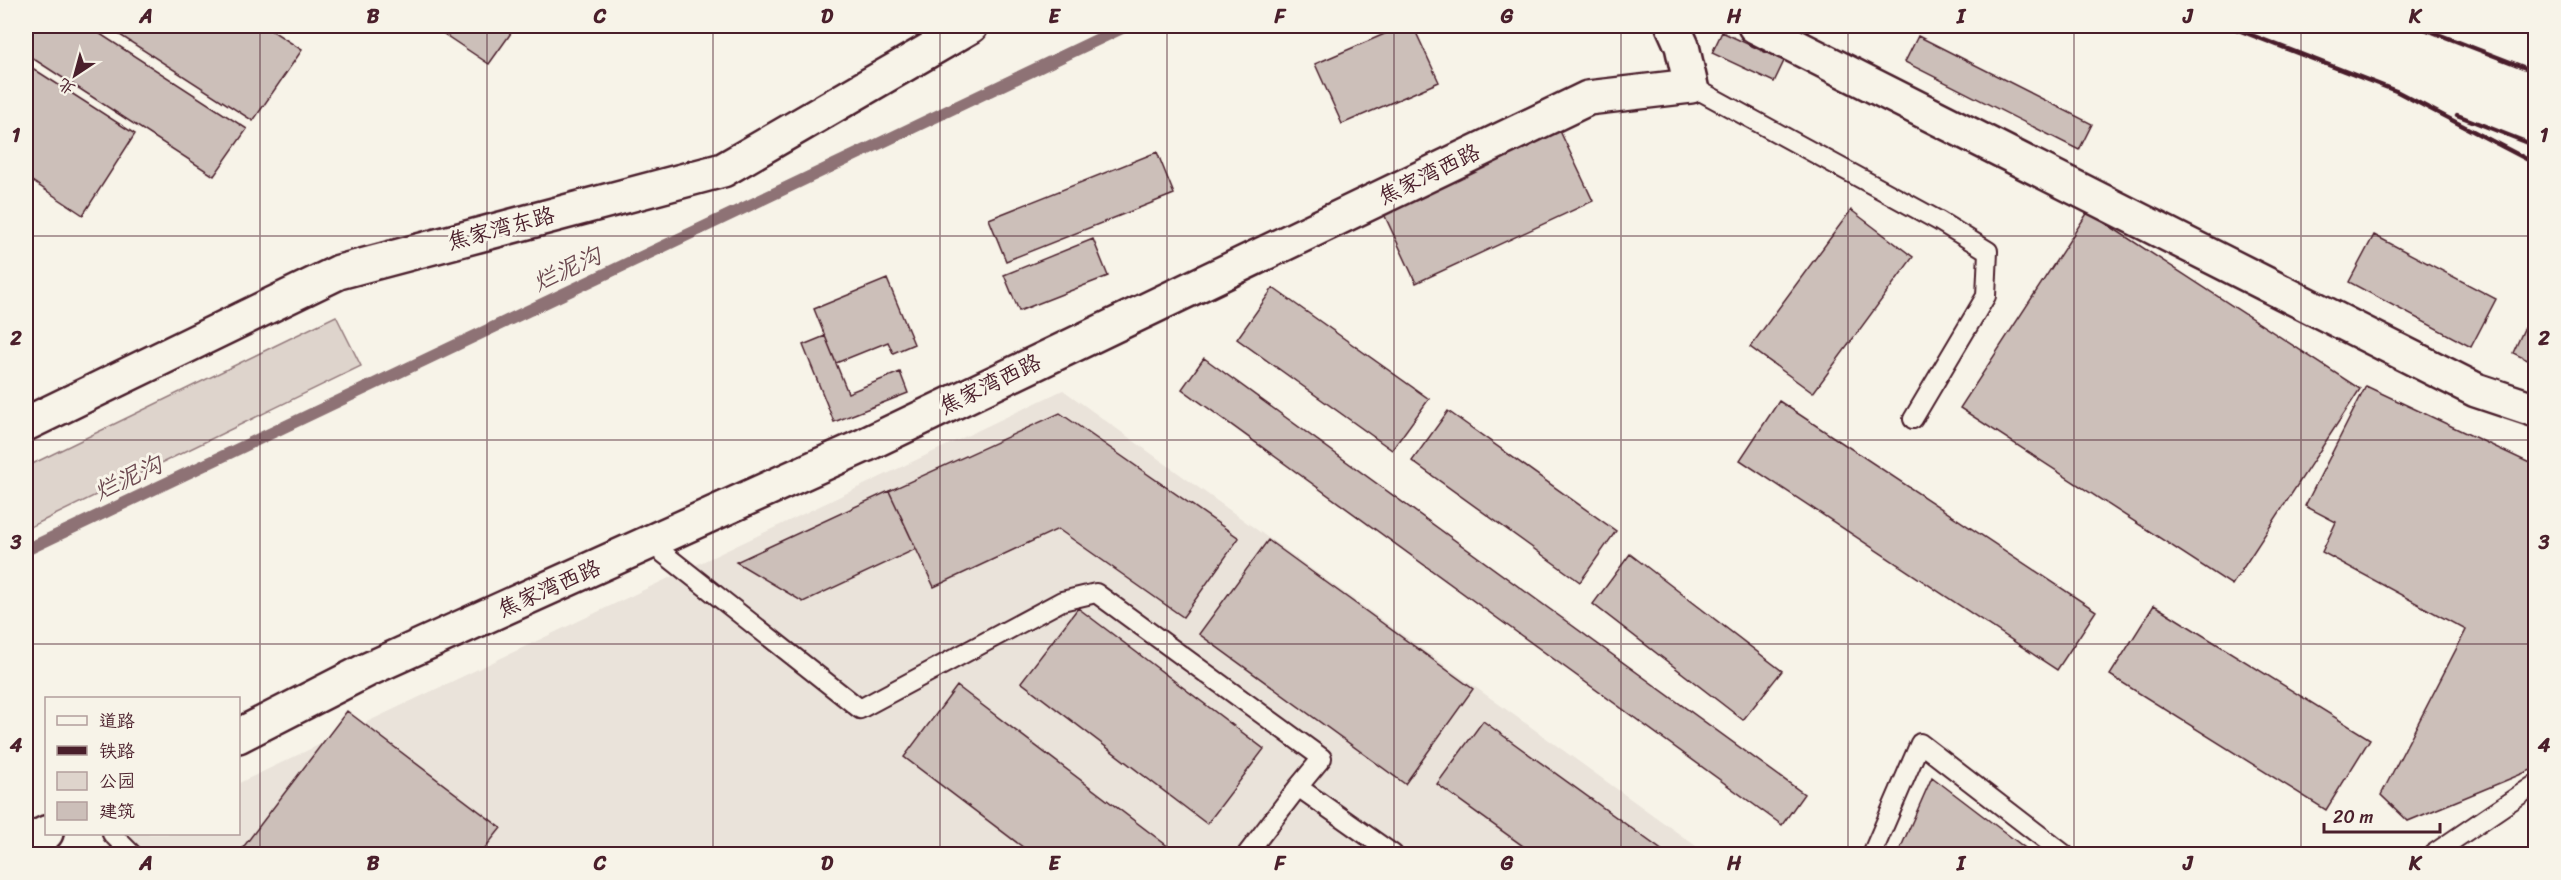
<svg xmlns="http://www.w3.org/2000/svg" width="2561" height="880" viewBox="0 0 2561 880" font-family="Sriracha,'LXGW WenKai TC',sans-serif">
<style>
.built{fill:#eae3da}
.green{fill:#ded4cc;stroke:#947a7c;stroke-width:1.5}
.lines{fill:none;stroke-linecap:round;stroke-linejoin:round}
.stream{stroke:#8e7275;stroke-width:12}
.building{fill:#ccbfb9;stroke:#4a1f2b;stroke-width:1.5}
.lane-casing{stroke:#4a1f2b;stroke-width:22}
.street-casing{stroke:#4a1f2b;stroke-width:38}
.lane{stroke:#f7f3e8;stroke-width:18}
.street{stroke:#f7f3e8;stroke-width:33}
.rail{stroke:#4a1f2b;stroke-width:4.5}
.grid{fill:none;stroke:#4a1f2b;stroke-width:1.5;stroke-opacity:0.55}
.labels{text-anchor:middle;dominant-baseline:central;stroke-width:6;stroke-linejoin:round;paint-order:stroke}
.street-label{font-size:22px;fill:#4a1f2b;stroke:#f7f3e8}
.water-label{font-size:24px;font-style:italic;fill:#6c4950;stroke:#f7f3e8}
.neatline{fill:none;stroke:#4a1f2b;stroke-width:2}
.grid-label{font-size:20px;text-anchor:middle;font-weight:bold;fill:#4a1f2b}
</style>
<rect width="100%" height="100%" fill="#f7f3e8"/>
<filter id="ink" filterUnits="userSpaceOnUse"><feTurbulence type="fractalNoise" baseFrequency=".0167" numOctaves="2"/><feDisplacementMap in="SourceGraphic" scale="12" xChannelSelector="R" yChannelSelector="G"/><feConvolveMatrix kernelMatrix="1 2 1 2 8 2 1 2 1" color-interpolation-filters="sRGB"/></filter>
<g filter="url(#ink)">
<!-- built -->
<path class="built" d="M1063,390L1707,854H87L132,834H238L239,783Z"/>
<!-- green -->
<path class="green" d="M336,316L361,366L26,529V467Z"/>
<g class="lines">
<!-- stream -->
<path class="stream" d="M26,550L1126,26"/>
</g>
<!-- building -->
<path class="building" d="M26,26H88L247,129L214,176L26,54Z
M106,26H265L302,50L253,121Z
M432,26H516L489,64Z
M1403,26H1413L1439,82L1342,124L1315,64Z
M1722,32L1784,61L1774,82L1712,53Z
M1918,36L2092,124L2079,150L1905,62Z
M26,64L135,134L83,215L26,177Z
M1560,131L1593,201L1416,283L1384,214Z
M1157,152L1174,194L1006,261L989,219Z
M1851,210L1913,257L1813,393L1750,347Z
M2088,212L2360,389L2232,585L1960,408Z
M2374,235L2496,299L2471,347L2349,282Z
M1093,239L1108,276L1019,311L1004,275Z
M887,279L914,344L893,353L888,342L836,363L814,309Z
M1273,288L1429,399L1392,450L1237,339Z
M2529,318L2536,321V364L2513,353Z
M825,336L848,393L900,372L908,393L834,422L803,345Z
M1204,358L1804,794L1782,825L1182,389Z
M2366,386L2536,466V768L2408,821L2381,795L2466,630L2322,552L2336,522L2305,506Z
M1779,401L2096,611L2057,670L1740,460Z
M1448,411L1616,531L1580,582L1412,461Z
M1060,413L1239,538L1183,617L1058,529L934,587L889,491Z
M889,491L916,549L803,602L736,562Z
M1268,540L1473,689L1405,784L1199,634Z
M1630,554L1782,671L1743,720L1593,604Z
M2154,605L2370,739L2326,810L2110,675Z
M1078,608L1264,749L1207,824L1021,682Z
M957,686L1178,854H1032L904,757Z
M347,711L501,828L480,854H238Z
M1483,721L1667,854H1534L1437,784Z
M1932,777L2033,854H1898Z"/>
<g class="lines">
<defs>
<path id="lane" d="M1691,86L1939,221L1988,251L1986,296L1913,419
M649,542L860,709L1062,601L1096,593L1322,758L1298,787
M112,834L132,854
M1247,854L1298,787L1393,854
M1872,854L1920,743L2064,854
M2433,854L2536,784"/>
<path id="street" d="M1755,26L2476,390L2536,410
M26,424L339,272L723,170L971,26
M238,736L367,670L865,445L1588,98L1691,86L1682,46L1673,26
M26,843L46,833"/>
</defs>
<!-- lane casing -->
<use href="#lane" class="lane-casing"/>
<!-- street casing -->
<use href="#street" class="street-casing"/>
<!-- lane -->
<use href="#lane" class="lane"/>
<!-- street -->
<use href="#street" class="street"/>
<!-- rail -->
<path class="rail" d="M2228,26L2396,91L2536,164
M2417,26L2536,72
M2506,26L2536,37
M2457,115L2536,146"/>
</g>
</g>
<!-- grid -->
<path class="grid" d="M260,26V854M487,26V854M713,26V854M940,26V854M1167,26V854M1394,26V854M1621,26V854M1848,26V854M2074,26V854M2301,26V854M26,236H2536M26,440H2536M26,644H2536"/>
<g class="labels">
<!-- street labels -->
<g class="street-label">
<text transform="translate(1429 174) rotate(-26)">焦家湾西路</text>
<text transform="translate(501 228) rotate(-15)">焦家湾东路</text>
<text transform="translate(990 384) rotate(-26)">焦家湾西路</text>
<text transform="translate(549 588) rotate(-24)">焦家湾西路</text>
</g>
<!-- water labels -->
<g class="water-label">
<text transform="translate(567 269) rotate(-25)">烂泥沟</text>
<text transform="translate(128 478) rotate(-25)">烂泥沟</text>
</g>
</g>
<!-- margin -->
<rect width="2561" height="880" fill="none" stroke="#f7f3e8" stroke-width="66"/>
<!-- legend -->
<rect x="45" y="697" width="195" height="138" fill="#f7f3e8" stroke="#b29e9c" stroke-width="1.5"/>
<rect x="57" y="716" width="30" height="9" fill="#f7f3e8" stroke="#b29e9c" stroke-width="1.5"/>
<text x="99" y="727" font-size="18" fill="#4a1f2b">道路</text>
<rect x="57" y="746" width="30" height="9" fill="#4a1f2b" stroke="#b29e9c" stroke-width="1.5"/>
<text x="99" y="757" font-size="18" fill="#4a1f2b">铁路</text>
<rect x="57" y="772" width="30" height="18" fill="#ded4cc" stroke="#b29e9c" stroke-width="1.5"/>
<text x="99" y="787" font-size="18" fill="#4a1f2b">公园</text>
<rect x="57" y="802" width="30" height="18" fill="#ccbfb9" stroke="#b29e9c" stroke-width="1.5"/>
<text x="99" y="817" font-size="18" fill="#4a1f2b">建筑</text>
<!-- north arrow -->
<g transform="translate(75 75) rotate(216)" stroke="#f7f3e8" stroke-width="4.5" paint-order="stroke">
<path d="M0-4.5L10 22L0 15L-10 22Z" fill="#4a1f2b"/>
<text y="-9" font-size="16" font-weight="bold" text-anchor="middle" fill="#4a1f2b">北</text>
</g>
<!-- scale -->
<path d="M2324 823v9h116v-9" fill="none" stroke="#4a1f2b" stroke-width="3"/>
<text x="2333" y="823" font-size="18" fill="#4a1f2b" stroke="#f7f3e8" stroke-width="4.5" paint-order="stroke">20 m</text>
<rect x="33" y="33" width="2495" height="814" class="neatline"/>
<g class="grid-label">
<text x="146" y="23">A</text>
<text x="373" y="23">B</text>
<text x="600" y="23">C</text>
<text x="827" y="23">D</text>
<text x="1054" y="23">E</text>
<text x="1280" y="23">F</text>
<text x="1507" y="23">G</text>
<text x="1734" y="23">H</text>
<text x="1961" y="23">I</text>
<text x="2188" y="23">J</text>
<text x="2415" y="23">K</text>
<text x="16" y="142">1</text>
<text x="2544" y="142">1</text>
<text x="16" y="345">2</text>
<text x="2544" y="345">2</text>
<text x="16" y="549">3</text>
<text x="2544" y="549">3</text>
<text x="16" y="752">4</text>
<text x="2544" y="752">4</text>
<text x="146" y="870">A</text>
<text x="373" y="870">B</text>
<text x="600" y="870">C</text>
<text x="827" y="870">D</text>
<text x="1054" y="870">E</text>
<text x="1280" y="870">F</text>
<text x="1507" y="870">G</text>
<text x="1734" y="870">H</text>
<text x="1961" y="870">I</text>
<text x="2188" y="870">J</text>
<text x="2415" y="870">K</text>
</g>
</svg>
